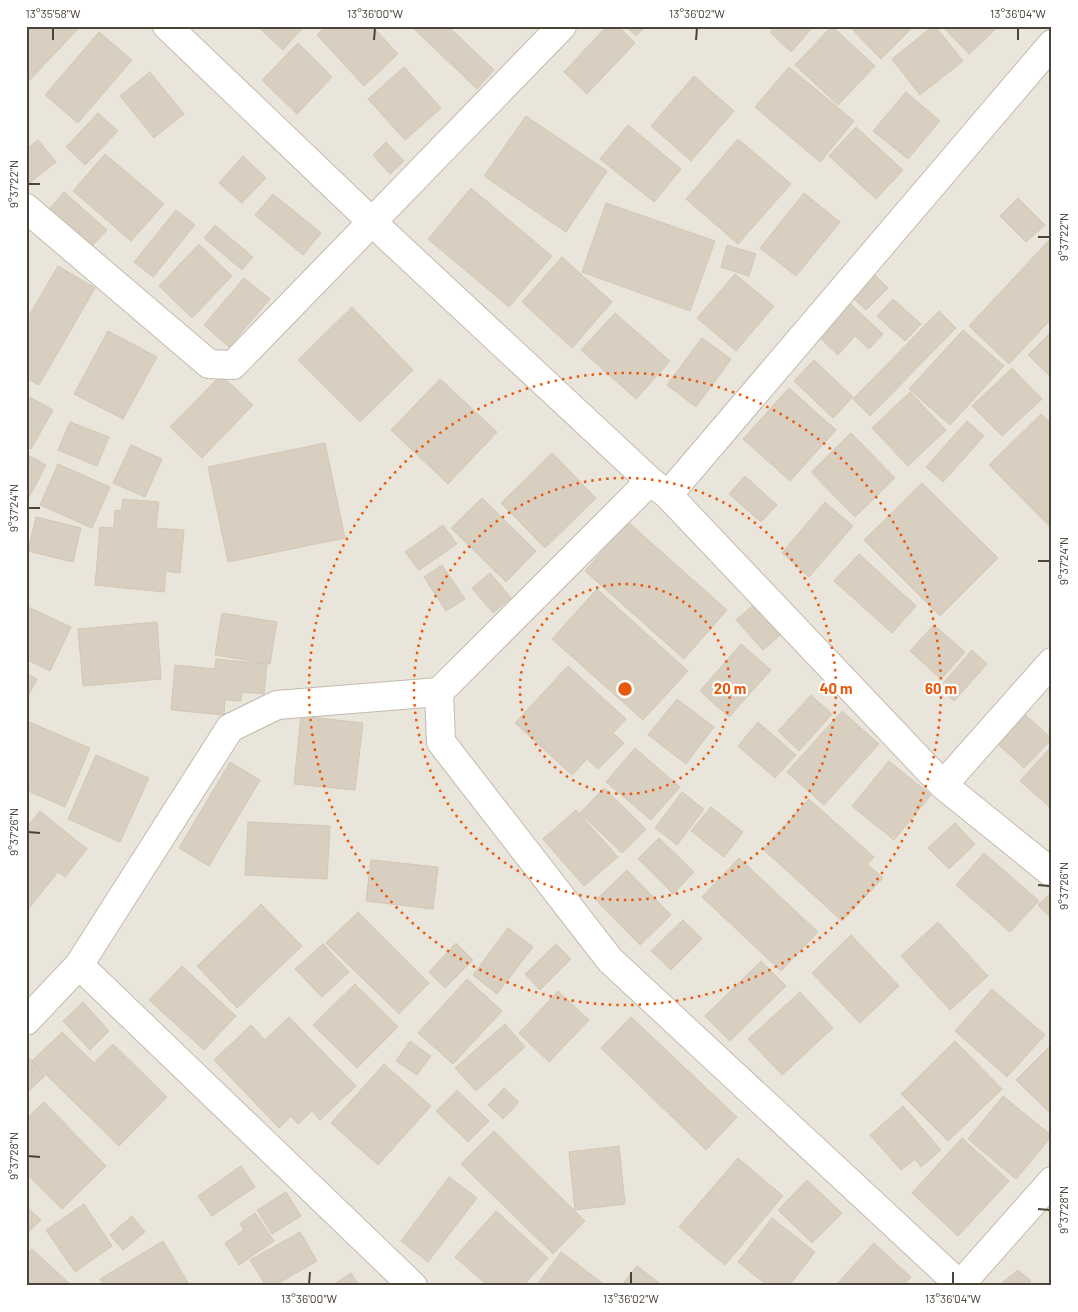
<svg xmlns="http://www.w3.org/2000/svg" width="1078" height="1312" viewBox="0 0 1078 1312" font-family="Barlow,sans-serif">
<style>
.residential{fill:#eae5da}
.building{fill:#d8cfc1;stroke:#d3c7b4}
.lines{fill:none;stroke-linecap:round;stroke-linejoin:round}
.minor-casing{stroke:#c2bbae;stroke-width:30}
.minor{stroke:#fff;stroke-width:28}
.ticks{fill:none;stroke:#4b4439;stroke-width:2}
.ring{fill:none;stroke:#e8590c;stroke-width:2.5;stroke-dasharray:2.5 5}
.centre{fill:#e8590c;stroke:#fff;stroke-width:2.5}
.ring-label{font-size:15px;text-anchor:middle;font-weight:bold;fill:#e8590c;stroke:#fff;stroke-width:4.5;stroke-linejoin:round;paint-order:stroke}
.neatline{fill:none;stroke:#4b4439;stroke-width:2}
.ticks-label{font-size:12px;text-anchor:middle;fill:#4b4439}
</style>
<rect width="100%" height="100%" fill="#f6f3ec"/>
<!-- residential -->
<path class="residential" d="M26,26H1052V1286H26Z"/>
<!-- building -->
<path class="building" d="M26,26H76L78,29L26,84Z
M257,26H304L283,50Z
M326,26H372L398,54L364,86L317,35Z
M411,26H448L494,70L477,89Z
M607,26H618L635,43L587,94L564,72Z
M625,26H646L636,36Z
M775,26H814L791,52L770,32Z
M832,26L875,66L838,105L795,65Z
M849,26H914L881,59Z
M933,26H935L963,61L920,95L892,59Z
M942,26H999L969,54Z
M99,32L132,60L78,123L45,95Z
M298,43L332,77L297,114L262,80Z
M404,67L441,108L405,140L368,99Z
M789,67L854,121L820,162L755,107Z
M150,72L184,114L154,138L120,96Z
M694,76L734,111L691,161L651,126Z
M906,92L940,121L908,159L873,131Z
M98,113L118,131L85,165L66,147Z
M526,116L607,171L566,232L484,176Z
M628,125L681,169L654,202L600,159Z
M856,127L903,170L876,199L829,156Z
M738,139L791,184L738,244L686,199Z
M38,140L56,162L26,186V149Z
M386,142L404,161L390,174L373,155Z
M105,154L164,204L131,241L73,191Z
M243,156L266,178L242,203L219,183Z
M471,188L552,256L509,307L428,239Z
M64,192L107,230L91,247L49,209Z
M804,193L840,222L796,276L760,248Z
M273,194L321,233L303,255L255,215Z
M1018,198L1045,225L1026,242L1000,216Z
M606,203L715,241L690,311L582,272Z
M176,210L195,225L153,277L134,262Z
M215,225L253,257L242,270L204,238Z
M1052,237V318L1009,364L969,326Z
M199,244L232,276L192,318L159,286Z
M727,245L756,254L749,276L721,267Z
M562,257L612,302L572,348L522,302Z
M58,266L95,288L39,385L26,378V321Z
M735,274L774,306L736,351L697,318Z
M874,274L888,288L866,310L851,296Z
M244,278L270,299L229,347L204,325Z
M845,299L883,334L869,349L855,336L838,355L815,333Z
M893,299L921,324L905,341L877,316Z
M352,307L413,370L360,422L298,360Z
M939,311L956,328L870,416L853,399Z
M615,313L670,361L636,399L581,350Z
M963,330L1004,366L950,425L909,389Z
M108,331L157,357L123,419L74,394Z
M1052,331V378L1028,355Z
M702,338L731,359L696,407L667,385Z
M814,360L853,397L833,418L794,381Z
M1012,368L1042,399L1002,436L972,406Z
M221,375L253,405L202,458L170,427Z
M440,379L497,432L448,484L391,430Z
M789,388L836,430L790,481L743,439Z
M910,392L946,430L908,466L872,428Z
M26,395L53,410L31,449L26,446Z
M1041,414L1052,424V529L989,465Z
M967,421L984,436L943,482L926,467Z
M70,422L109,437L97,466L58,450Z
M851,433L895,478L855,517L811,472Z
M325,443L345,538L228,562L208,467Z
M131,445L162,459L145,497L113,483Z
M552,453L596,498L545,548L501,503Z
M26,454L46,465L26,503Z
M58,464L110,487L92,528L40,505Z
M745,476L777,505L761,522L729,494Z
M922,483L998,558L940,616L864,540Z
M482,498L536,551L506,582L451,528Z
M123,499L159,502L156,528L184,530L180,573L166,571L164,592L95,585L100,527L114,528L115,510L121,511Z
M825,502L853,526L809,577L782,553Z
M36,517L81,528L73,562L28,551Z
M628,522L727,610L684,659L585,571Z
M443,525L457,544L419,570L405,552Z
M859,554L916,606L892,633L834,581Z
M442,565L465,599L446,611L424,577Z
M490,573L511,598L493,613L472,588Z
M597,589L688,671L643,720L552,639Z
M758,601L785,631L763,650L736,620Z
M26,606L71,627L50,671L26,659Z
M222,613L277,622L270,664L215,655Z
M157,622L161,679L83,686L78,629Z
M934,625L965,652L941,679L910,651Z
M741,644L771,670L729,717L700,691Z
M972,650L987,664L954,701L939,688Z
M216,659L267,664L264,694L242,692L241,701L225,700L224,715L171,710L175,665L215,669Z
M568,666L626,719L613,733L624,743L598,769L587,759L572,775L515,723Z
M26,673L37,679L26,700Z
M811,695L832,714L799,751L778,731Z
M677,699L714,727L686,764L648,735Z
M1016,706L1052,739L1024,768L988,735Z
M842,711L879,744L824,805L787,772Z
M301,716L363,723L355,790L294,784Z
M29,722L90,748L65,807L26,790V728Z
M758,722L796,755L775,778L738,746Z
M635,748L680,787L651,820L606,782Z
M1050,748L1052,750V809L1020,781Z
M96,755L149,778L120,842L68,819Z
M889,761L931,795L894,840L852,806Z
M230,762L260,780L209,866L179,848Z
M604,788L646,829L622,853L580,813Z
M682,792L704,809L677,845L655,828Z
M809,799L874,857L867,864L883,878L842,921L763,849Z
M711,807L743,832L724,857L691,831Z
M576,810L618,857L584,886L543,839Z
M40,811L87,849L65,877L58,872L26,912V828Z
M248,822L330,826L327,879L245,875Z
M955,823L975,844L949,869L928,848Z
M659,838L694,872L673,894L638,859Z
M984,853L1039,901L1010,932L956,885Z
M739,858L818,932L781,971L702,897Z
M371,860L438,867L433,909L366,901Z
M627,870L671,915L640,945L596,900Z
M1052,892V919L1038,905Z
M261,904L302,946L237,1008L197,966Z
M358,912L429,983L399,1014L326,943Z
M683,920L702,939L671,970L651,951Z
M938,922L988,976L950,1010L901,956Z
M508,928L533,947L497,994L473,975Z
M851,935L899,986L860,1023L812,973Z
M456,943L473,960L445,988L429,972Z
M323,944L349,972L322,997L295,969Z
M556,944L571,959L540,990L525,974Z
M761,961L786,986L730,1041L705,1016Z
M182,966L236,1016L204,1050L149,1000Z
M467,979L502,1011L453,1064L418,1033Z
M355,984L398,1027L357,1068L313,1025Z
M992,989L1045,1035L1007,1077L955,1031Z
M558,991L589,1020L549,1062L519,1033Z
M800,992L833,1028L782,1075L748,1039Z
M83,1002L109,1031L90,1050L63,1021Z
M289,1017L356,1086L320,1120L312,1111L298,1124L291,1116L279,1128L214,1060L251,1025L265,1040Z
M631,1017L737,1117L706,1150L601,1048Z
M505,1024L525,1047L476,1091L455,1068Z
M62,1032L94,1063L113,1044L167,1097L119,1146L32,1061Z
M410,1041L431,1056L417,1075L396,1061Z
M955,1041L1002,1089L948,1141L901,1094Z
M1052,1044V1115L1016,1080Z
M26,1055L45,1076L26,1093Z
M384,1064L431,1106L378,1165L331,1123Z
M504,1088L519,1102L503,1119L488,1105Z
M457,1090L489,1121L468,1142L436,1111Z
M1003,1096L1052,1136L1016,1179L968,1139Z
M44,1102L106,1166L62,1209L26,1173V1119Z
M903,1106L941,1150L921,1167L915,1159L901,1170L870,1135Z
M494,1131L585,1221L553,1254L461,1164Z
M962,1138L1009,1181L958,1236L912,1193Z
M619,1146L625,1204L575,1210L569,1152Z
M738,1158L783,1196L725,1265L679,1227Z
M241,1166L255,1187L212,1216L198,1196Z
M449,1177L477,1198L428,1262L401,1241Z
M807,1180L842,1213L812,1243L778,1210Z
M286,1192L301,1216L272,1234L257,1210Z
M84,1204L112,1246L75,1272L46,1230Z
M26,1206L41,1220L26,1235Z
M496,1211L548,1258L523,1286H488L455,1257Z
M255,1213L274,1241L239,1265L225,1243L244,1230L240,1224Z
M132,1216L145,1232L123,1250L110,1235Z
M772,1218L815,1252L789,1286H768L738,1262Z
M300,1232L317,1261L274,1286H266L250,1260Z
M163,1241L190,1286H104L100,1279Z
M874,1243L911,1277L903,1286H835Z
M32,1249L69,1283L67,1286H26V1256Z
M561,1252L604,1284L602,1286H536Z
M637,1266L663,1286H621Z
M1018,1270L1031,1281L1027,1286H1007L1003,1282Z
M351,1273L359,1286H331Z"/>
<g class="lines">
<defs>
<path id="minor" d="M167,26L372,222L650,481L668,495L943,785L1052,873
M26,208L209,364L233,365L562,26
M650,481L439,692L441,742L610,960L961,1286
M668,495L1052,44
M943,785L1052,662
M79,965L413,1286
M26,1021L79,965L230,728L277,705L439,692
M959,1286L1052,1181"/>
</defs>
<!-- minor casing -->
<use href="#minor" class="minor-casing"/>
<!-- minor -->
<use href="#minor" class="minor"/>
</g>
<!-- ticks -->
<path class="ticks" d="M53,40V28M374,40L375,28M696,40L697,28M1018,40V28M28,184H40M1038,237H1050M28,508H40M1038,561H1050M28,832L40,833M1038,885L1050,886M28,1156L40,1157M1038,1209L1050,1210M309,1284L310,1272M631,1284V1272M953,1284V1272"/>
<!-- distance rings -->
<g class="ring">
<circle cx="625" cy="689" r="105"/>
<circle cx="625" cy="689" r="211"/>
<circle cx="625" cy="689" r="316"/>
</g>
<circle cx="625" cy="689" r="8" class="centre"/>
<g class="ring-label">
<text x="730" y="694">20 m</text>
<text x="836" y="694">40 m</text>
<text x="941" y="694">60 m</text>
</g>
<!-- border -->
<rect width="1078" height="1312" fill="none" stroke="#ffffff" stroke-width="55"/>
<rect x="28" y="28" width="1022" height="1256" class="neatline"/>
<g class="ticks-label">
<text x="53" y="18">13°35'58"W</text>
<text x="375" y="18">13°36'00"W</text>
<text x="697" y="18">13°36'02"W</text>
<text x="1018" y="18">13°36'04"W</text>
<text transform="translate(14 184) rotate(-90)" y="4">9°37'22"N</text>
<text transform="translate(1064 237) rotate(-90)" y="4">9°37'22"N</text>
<text transform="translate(14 508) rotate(-90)" y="4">9°37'24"N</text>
<text transform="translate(1064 561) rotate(-90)" y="4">9°37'24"N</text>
<text transform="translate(14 832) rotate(-90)" y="4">9°37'26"N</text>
<text transform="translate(1064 886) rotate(-90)" y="4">9°37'26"N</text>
<text transform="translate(14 1156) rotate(-90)" y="4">9°37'28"N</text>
<text transform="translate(1064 1210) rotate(-90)" y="4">9°37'28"N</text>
<text x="309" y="1303">13°36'00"W</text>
<text x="631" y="1303">13°36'02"W</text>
<text x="953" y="1303">13°36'04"W</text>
</g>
</svg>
